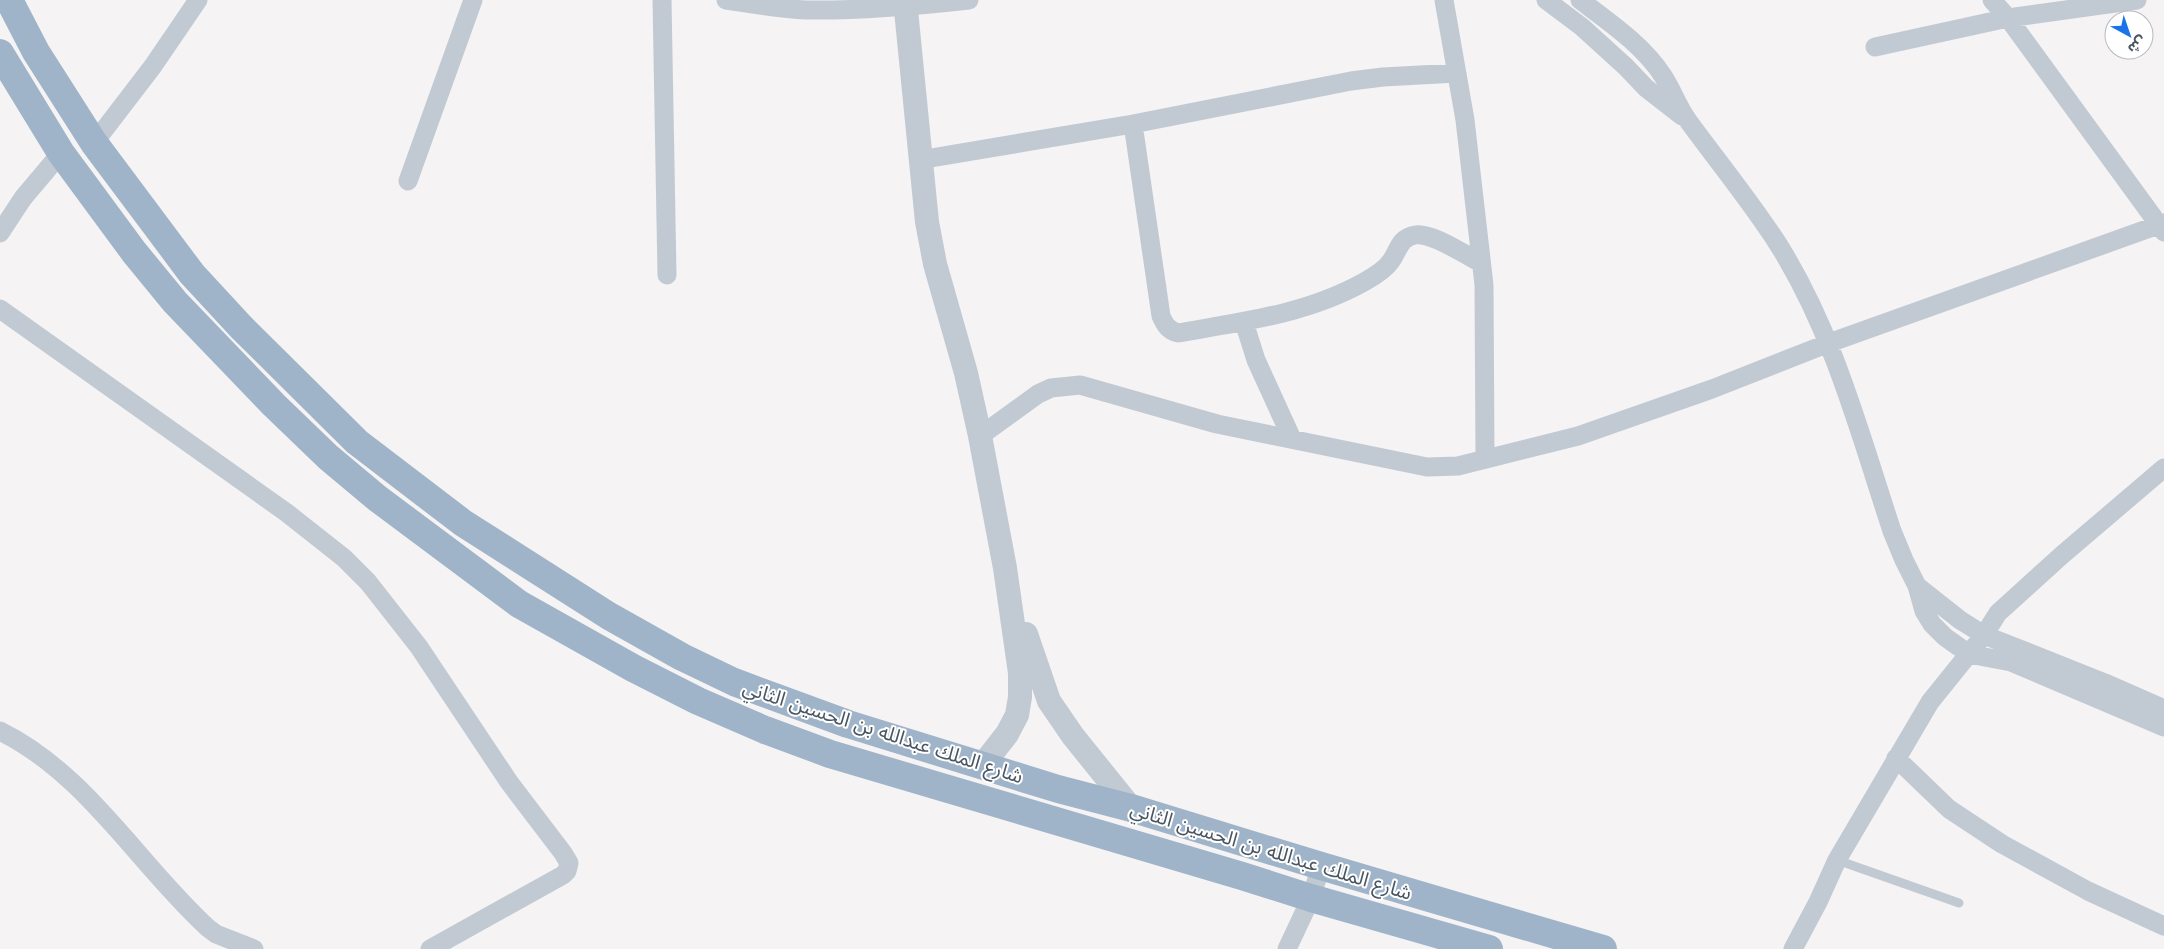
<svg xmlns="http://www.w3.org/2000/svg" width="2164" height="949" viewBox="0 0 2164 949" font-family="Jost,'Noto Sans Arabic',sans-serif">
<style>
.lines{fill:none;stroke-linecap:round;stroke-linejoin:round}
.service{stroke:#c1cad2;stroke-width:9}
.minor{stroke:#c1cad2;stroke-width:19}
.tertiary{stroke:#c1cad2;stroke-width:24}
.trunk{stroke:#9fb4c9;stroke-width:28}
.labels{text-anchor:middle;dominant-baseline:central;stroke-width:4;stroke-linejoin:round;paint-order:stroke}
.street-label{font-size:20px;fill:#4a5661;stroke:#fff}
</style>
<rect width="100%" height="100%" fill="#f5f3f3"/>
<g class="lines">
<!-- service -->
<path class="service" d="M1837,860L1959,903"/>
<!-- minor -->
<path class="minor" d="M662,0L667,275
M726,0C753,4 779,9 806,10C860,11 915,6 969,0
M1444,0L1465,120L1484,285L1485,459
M1546,0L1582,27L1626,67L1646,88L1682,116
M1580,0C1609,22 1643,45 1663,76C1673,91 1678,108 1689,122C1719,163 1751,202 1778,244C1833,331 1860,434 1892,531L1904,560L1917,586L1924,611L1932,624L1945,637L1969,654L2011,662L2164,727
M1992,0L2008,18L2164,232
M1875,47L2008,18L2137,0
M1133,124L1161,316C1165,325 1168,330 1178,333C1241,322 1307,314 1364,282C1373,277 1385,270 1391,261C1399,250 1399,238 1415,235C1432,232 1465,255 1481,263
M94,143L153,66L198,0
M919,160L1133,124L1351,81L1383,77L1457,73
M408,181L473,0
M0,233L23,198L61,153
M0,309L287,513L344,558L368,582L419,647L509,782L563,853L569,863L567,871L563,875L430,949
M1244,322L1256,360L1292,439
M980,436L1038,394L1051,388L1080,385L1217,424L1427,467L1458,466L1578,436L1712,389L1829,343L2164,223
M1917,586L1960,620L1984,635L2105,683L2164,709
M0,731C87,774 138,864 208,928L216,934L254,949
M1896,758L1949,809L2002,844L2088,891L2164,926
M1287,949L1311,898L1321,866
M1793,949L1818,902L1837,860L1930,702L1984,635L1998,613L2062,555L2164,468"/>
<!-- tertiary -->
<path class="tertiary" d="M905,0L927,222L935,264L966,373L980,436L1005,568L1020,673V697L1017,715L1007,734L982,766
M1026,634L1049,701L1073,736L1131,808"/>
<!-- trunk -->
<path class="trunk" d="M9,0L36,52L94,143L192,274L241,327L357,442L463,523L609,616L682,657L734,682L848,724L1058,789L1131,808L1321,866L1603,949
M0,53L61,153L134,252L175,302L274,405L328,457L377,498L519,604L633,668L698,701L765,730L830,754L1242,876L1311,898L1489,949"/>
</g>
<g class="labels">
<!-- street labels -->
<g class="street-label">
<text transform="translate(883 732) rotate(18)">شارع الملك عبدالله بن الحسين الثاني</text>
<text transform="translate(1271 851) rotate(17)">شارع الملك عبدالله بن الحسين الثاني</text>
</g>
</g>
<!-- north arrow -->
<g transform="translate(2129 35) rotate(140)"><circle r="24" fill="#ffffff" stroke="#b7bbc0"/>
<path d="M0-4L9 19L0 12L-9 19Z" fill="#1a73e8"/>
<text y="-8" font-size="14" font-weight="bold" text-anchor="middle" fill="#4a5661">ش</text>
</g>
</svg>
